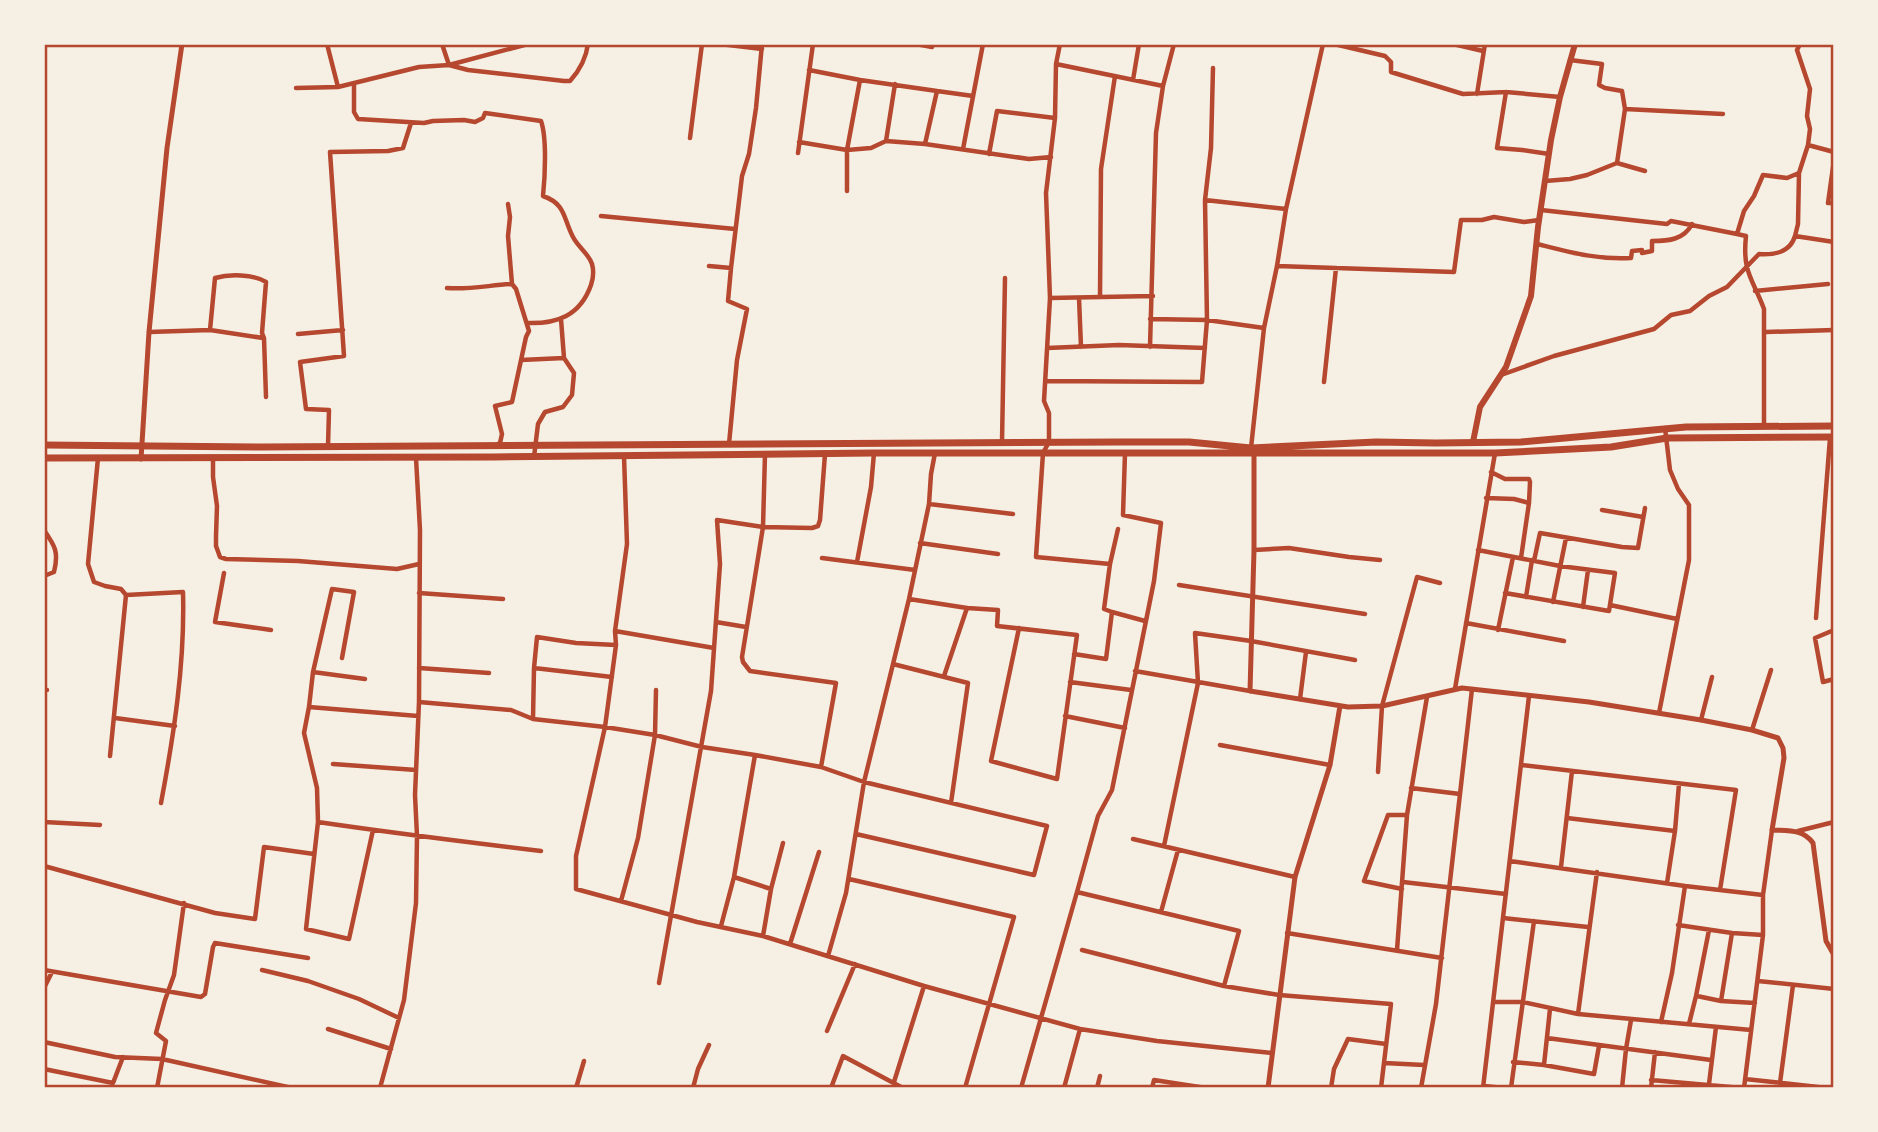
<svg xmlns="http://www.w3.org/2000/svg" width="1878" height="1132" viewBox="0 0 1878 1132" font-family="Karla,sans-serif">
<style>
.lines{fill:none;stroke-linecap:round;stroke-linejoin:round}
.minor{stroke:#b5482f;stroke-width:4.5}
.tertiary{stroke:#b5482f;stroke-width:5}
.secondary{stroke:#b5482f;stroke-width:6}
.trunk{stroke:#b5482f;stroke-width:7}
.neatline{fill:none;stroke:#b5482f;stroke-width:2.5}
</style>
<rect width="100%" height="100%" fill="#f6efe4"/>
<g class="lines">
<!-- minor -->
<path class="minor" d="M327,44L338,87
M442,44L449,65L468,70L564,81H570C580,70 586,59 588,44
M720,44L762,49
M916,44L932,47L933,44
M1060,44L1056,64L1055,118L1046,193L1050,298L1044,401L1049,413V442L1043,453L1036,557L1110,564L1104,609L1112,612L1106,659L1074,654
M1334,44L1385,56L1391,62V72L1463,94L1506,92L1560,97
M1453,44L1483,51
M1800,44L1797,50L1810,89L1807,116L1810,129L1808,145
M1570,60L1602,64L1599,85L1605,88L1622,91L1625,109L1617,163
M1056,64L1163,86
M809,70L860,80L847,150V191
M860,80L937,91
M1133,80L1139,44
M354,83V112L358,119L424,123L433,121L464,120L475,122L483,118L485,113L541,121C547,138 545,177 543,196C566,204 563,218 573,237C578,247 589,254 592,264C594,271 593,279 591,285C580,316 557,324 527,323
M296,88L338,87L419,67L449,65L528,44
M1506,92L1497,148L1522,150L1549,154
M1477,94L1485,44
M1625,109L1723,114
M690,138L702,44
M886,141L895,84
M799,142L847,150L871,148L886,141L925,144L1029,159L1051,157
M925,144L937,91L973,96
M963,149L983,44
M1834,152L1808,145L1799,173L1798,224L1795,236L1834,242
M798,153L813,44
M989,154L997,111L1055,118
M1834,160L1828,203H1834
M1545,181L1570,179L1587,175L1617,163L1645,171
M1205,200L1286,209
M1541,210L1667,224L1671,221L1737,234L1744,211L1754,196L1763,175L1787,178L1799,173
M601,216L735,229
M1737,234L1746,236C1742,273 1753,279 1764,309V426
M1537,244C1569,252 1597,260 1631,258L1632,251L1642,250V253L1652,251V241C1668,241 1684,240 1692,224
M709,266L731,268L742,176L749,154L756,108L762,44
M1277,266L1454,272L1461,220H1482L1494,217L1524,222L1539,220
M447,288C467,290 491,285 512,284
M1755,291L1828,284
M1100,297L1101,169L1115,76
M1050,298L1153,296
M1079,298L1081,347
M1150,319L1207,320L1264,328
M210,330L263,338
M149,332L210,330L215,278C229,274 253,274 266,282L262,333L264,338L266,397
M1766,332L1834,330
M298,334L343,330
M1150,347L1156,133L1163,86L1174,44
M1047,348L1119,345L1205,348
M521,360L564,358
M1501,375L1554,356L1654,329L1671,315L1690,311L1709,296L1727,287L1759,254C1774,255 1790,253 1795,236
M1046,381L1202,382L1207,320L1205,200L1211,148L1213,68
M1324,382L1336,268
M1002,442L1005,278
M498,444L500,443L502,434L495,406L512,402L526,337L529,331L516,289L512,284L508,236L510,217L508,204
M729,444L737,360L747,309L728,301L731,268
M328,446L329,410L306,409L300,362L344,356L330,152L388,151L403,148L411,123
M1251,448L1264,328L1277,266L1286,209L1323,44
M1125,453L1123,515L1161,523L1154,581L1112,790L1098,816L1077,892L1239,931L1224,986
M765,454L763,527L742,657L743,662L750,671L836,683L821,767
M624,456L627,544L615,631L616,645L605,727L576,856V889L697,922L763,936L924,986L1080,1029L1157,1041L1272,1053
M534,457L538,424L545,412L563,407L572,395L574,373L564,358L561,319
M98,458L88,564L94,582L105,586L121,589L126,595L110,756
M213,458V477L217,506L216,536V546L220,557L226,559L298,561L397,569L419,564
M1491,472L1505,479H1529L1530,482L1529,503L1521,558
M1486,498L1514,499L1529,503
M929,504L931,474L935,453
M1602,510L1643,517
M44,530C55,546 59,552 54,572L44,576
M920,543L998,554
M1254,550L1289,548L1349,557L1380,560
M1478,550L1560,566L1615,573L1609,611L1505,593
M822,558L915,570
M1534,561L1540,533L1622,547L1638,548L1645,508
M857,562L871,487L874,453
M1110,564L1118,529
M224,573L215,622L271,630
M1179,585L1365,614
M419,593L503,599
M126,595L183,592C185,663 174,734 161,803
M1526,597L1532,560
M909,599L967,608L998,610L997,626L1077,635L1057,779L991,761L1019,628
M1553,602L1566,538
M1610,605L1677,619
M1583,607L1588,570
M1112,612L1145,621
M1816,618L1830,438
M716,622L746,627
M1466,623L1564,641
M1498,630L1513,557
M1834,630L1815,638L1823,682L1834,679
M615,631L714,648
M342,658L354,592L332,589L313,672L309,707L418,716
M893,664L968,683L951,803
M419,668L489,673
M534,668L612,677
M1135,671L1250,691
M313,672L365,679
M944,676L967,608
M1070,682L1131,690
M1455,689L1495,453
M44,690H47
M1300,699L1306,652
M419,702L511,710L533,719L605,727L655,735L702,747L755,755L821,767L864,782L1047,826L1034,875L856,834
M309,707L304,733L317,788L318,822
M1659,713L1689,560V505L1678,489L1670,470L1665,428
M1065,716L1125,728
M115,718L175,726
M533,719L534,668L537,637L576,643L616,645
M1701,720L1712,677
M1752,730L1771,670
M1220,745L1330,765
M333,764L416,770
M1521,765L1736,790L1720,890
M1378,772L1382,706L1417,577L1440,583
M1411,788L1460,794
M1567,818L1675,831
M44,822L100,825
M373,830L349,939L306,929L318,822C392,833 466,842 541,851
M1798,831L1834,822
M1133,839L1295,877
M1164,846L1198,683L1195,633L1251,641L1355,660
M1510,861L1685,886L1763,895
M44,866L215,913L255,919L264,847L314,854
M1561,867L1572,771
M734,877L771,889
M849,879L1014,917L965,1088
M1403,882L1506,894
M1667,883L1675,831L1679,784
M1402,889L1364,881L1388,815H1407
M621,901L638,838L655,735L656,690
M1161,912L1178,850
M1503,918L1588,927
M1678,925L1732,933L1763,935
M721,926L734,877L755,755
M1287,933L1442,958
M763,936L771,889L783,843
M790,944L819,852
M1082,950L1224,986L1279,995L1391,1004L1381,1088
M1397,950L1407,815L1427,697
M828,956L846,893L864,782L909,599L929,504L1013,514
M44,970L201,997L205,994L213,947L215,943L308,958
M262,970L308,981L359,999L399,1018
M1758,981L1834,989
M659,983L711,691L720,564L717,520L763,527L812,528L818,526L820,520L825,454
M44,988L52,972
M1697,996L1721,1001L1755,1003
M1721,1001L1732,933
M1494,1002H1523L1578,1014L1751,1030
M1578,1014L1597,872
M1661,1022L1672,973L1685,886
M1689,1024L1696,996L1709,930
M328,1029L391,1049
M827,1031L855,964
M1547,1038L1711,1060
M44,1042L115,1057L162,1059L292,1088
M1513,1062L1544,1065L1594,1074L1599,1046
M1384,1063L1424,1065
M1544,1065L1550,1009
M44,1069L113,1083L123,1057
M1745,1079L1827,1088
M1651,1080L1742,1088
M894,1082L924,986
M1780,1083L1793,985
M1709,1084L1716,1027
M1484,1086L1504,1088
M157,1088L166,1041L156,1033L165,1000L174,975L184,903
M380,1088L404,1000L416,903L417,836L415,795L419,702L420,530L416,458
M576,1088L584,1061
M693,1088L698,1069L709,1045
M831,1088L843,1056L903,1088
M1021,1088L1077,892
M1064,1088L1080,1029
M1097,1088L1100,1076
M1152,1088L1154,1080L1206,1088
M1331,1088L1334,1069L1348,1039L1386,1044
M1421,1088L1436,1004L1472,689
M1483,1088L1529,696
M1511,1088L1534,921
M1622,1088L1626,1049L1631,1020
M1651,1088L1655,1052
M1744,1088L1763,935V895L1772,830"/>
<!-- tertiary -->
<path class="tertiary" d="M1254,452V550L1250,691L1348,707L1382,706L1462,688L1589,702L1701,720L1752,730L1778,738L1783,748L1784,758L1772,830C1789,831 1803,829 1813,843L1826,941L1834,955
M141,459L149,332L167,148L182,44
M1268,1088L1295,877L1330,765L1340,706
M1833,1088L1834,1080"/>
<!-- secondary -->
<path class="secondary" d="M1473,442L1480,407L1506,367L1531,296L1538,227L1551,140L1560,97L1575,44"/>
<!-- trunk -->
<path class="trunk" d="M44,445L263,447L1121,442H1189L1251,448L1376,442L1436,443L1521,442L1686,427L1834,426
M44,458L493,457L874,453H1495L1611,447L1667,438L1834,437"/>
</g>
<!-- border -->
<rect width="1878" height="1132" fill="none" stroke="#f6efe4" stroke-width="91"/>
<rect x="46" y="46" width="1786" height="1040" class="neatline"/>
</svg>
